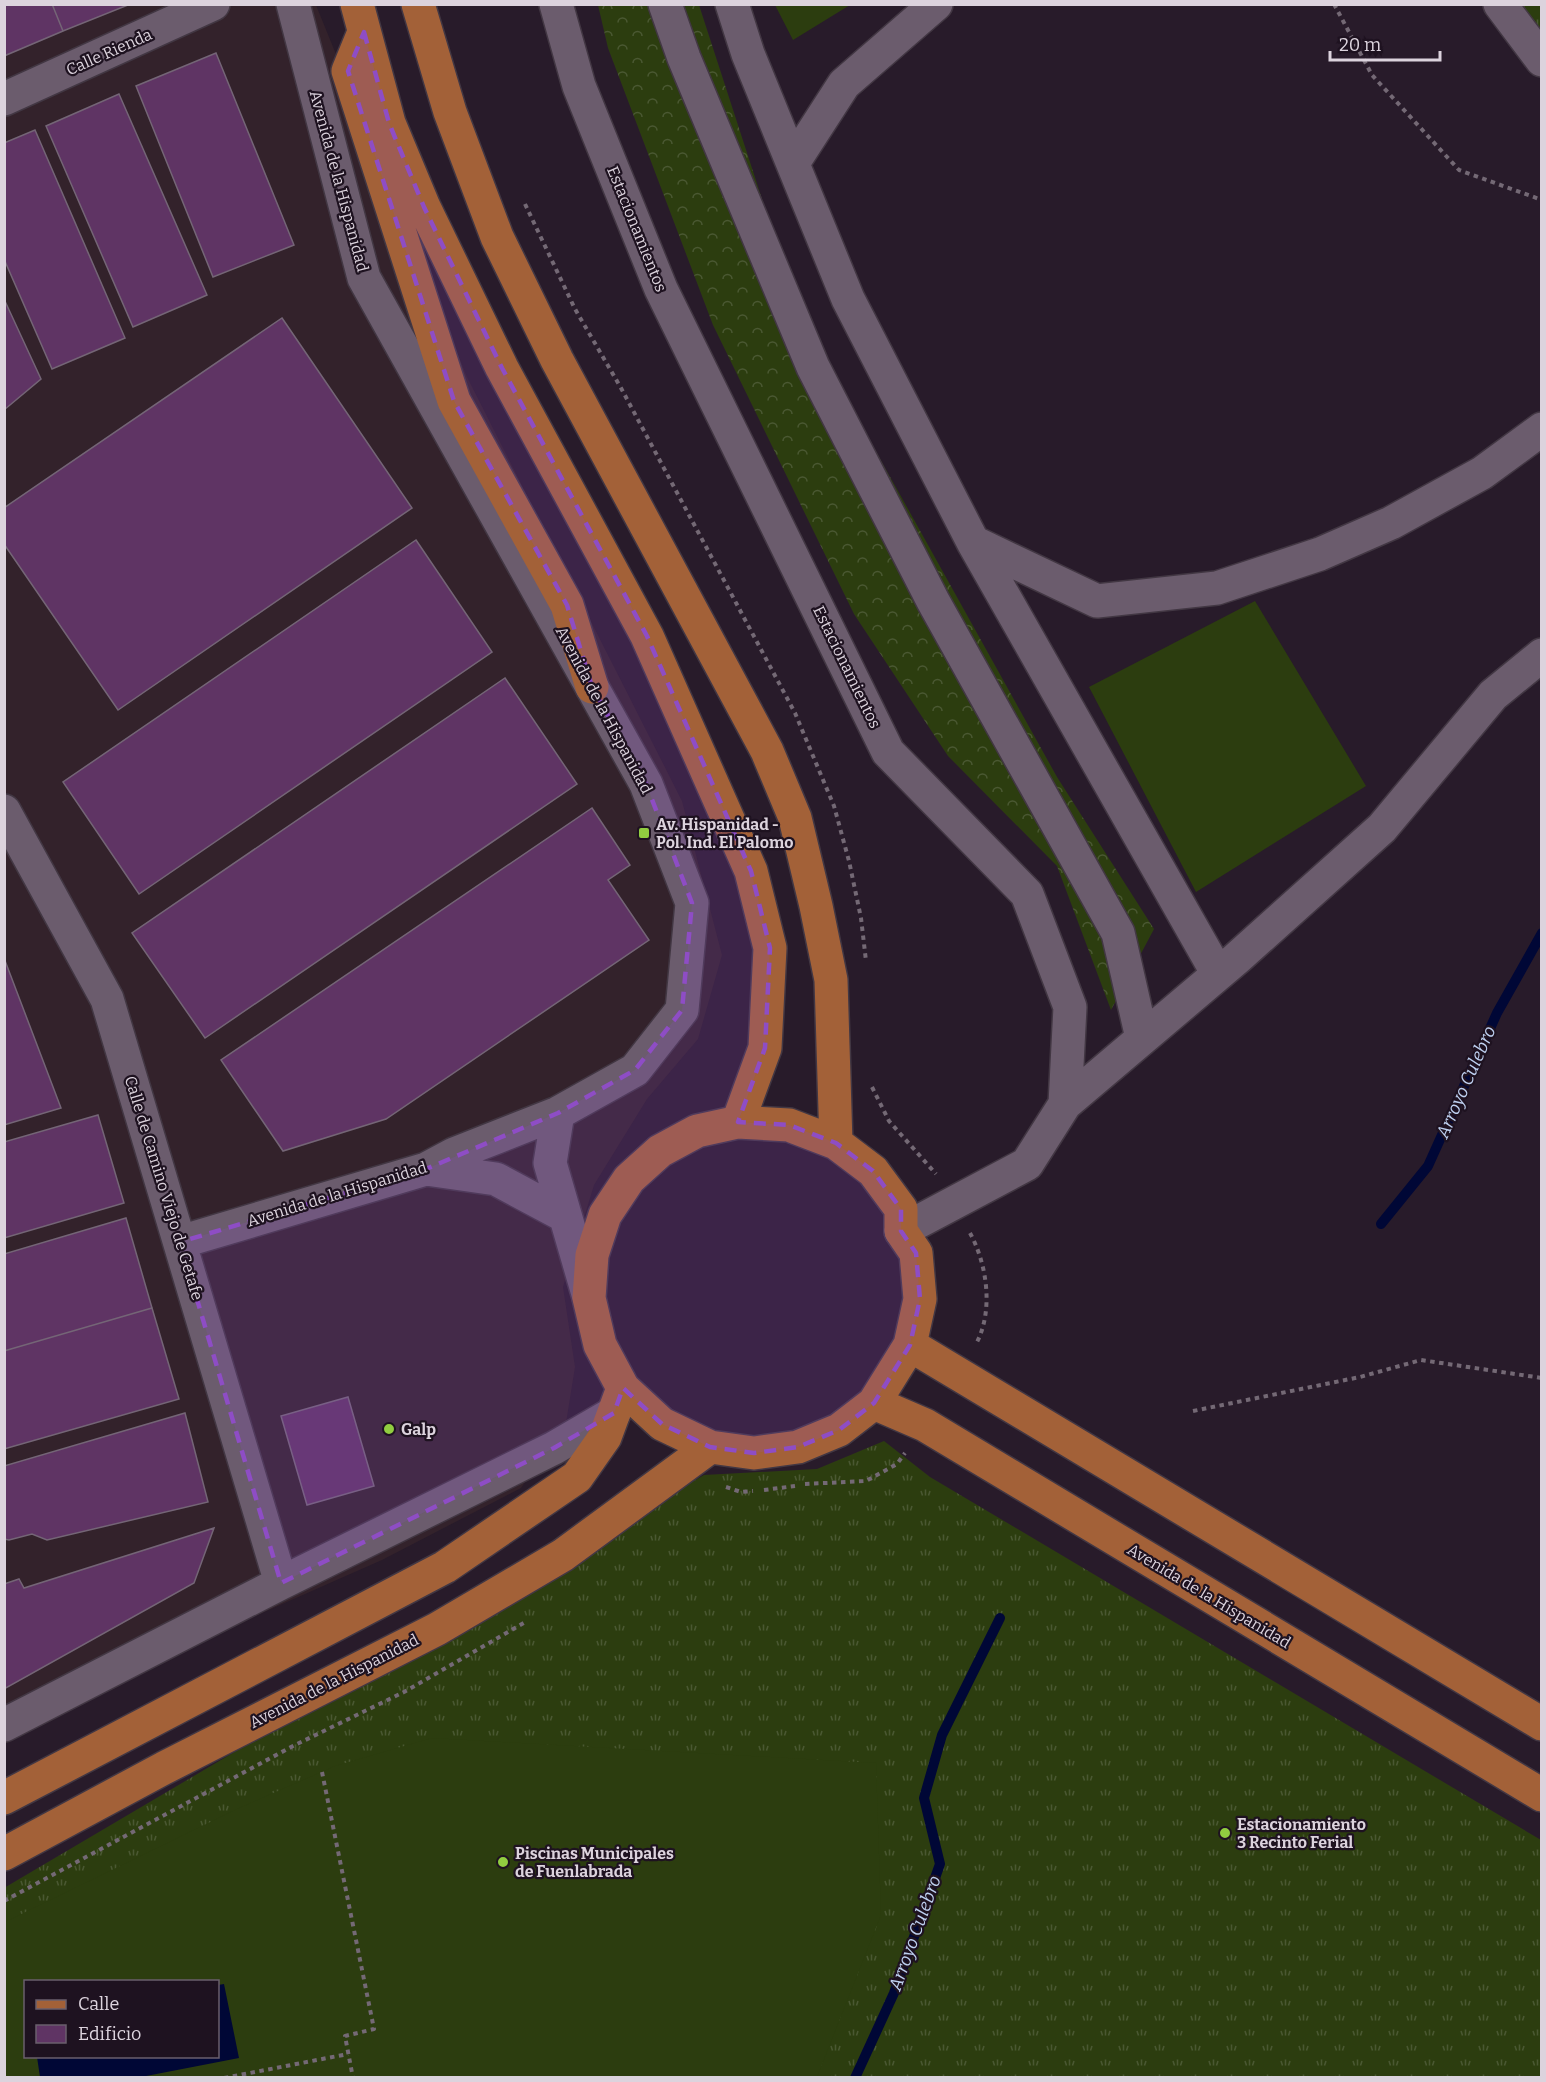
<svg xmlns="http://www.w3.org/2000/svg" width="1546" height="2082" viewBox="0 0 1546 2082" font-family="Bitter,serif">
<style>
.industrial{fill:#33222b}
.grass{fill:url(#grass-tufts);fill-rule:evenodd}
.forest{fill:url(#forest-crowns)}
.garden{fill:#2c3d0f;fill-rule:evenodd}
.water{fill:#000736}
.lines{fill:none;stroke-linecap:round;stroke-linejoin:round}
.stream{stroke:#000736;stroke-width:10}
.building{fill:#5f3464;stroke:#746576;stroke-width:1.5}
.minor-casing{stroke:#423743;stroke-width:36}
.major-casing{stroke:#423743;stroke-width:36}
.path{stroke:#746975;stroke-width:4;stroke-dasharray:4.5 4.5;stroke-linecap:butt}
.minor{stroke:#6b5c6d;stroke-width:33}
.major{stroke:#a36138;stroke-width:33}
.marked{fill:#8e4dc5;fill-opacity:0.2;stroke:#8e4dc5;stroke-width:4.5;stroke-dasharray:12 8;stroke-linejoin:round}
.poi-dot{fill:#91cd40;stroke:#1e1220;stroke-width:2}
.labels{text-anchor:middle;dominant-baseline:central;stroke-width:4.5;stroke-linejoin:round;paint-order:stroke}
.street-label{font-size:16px;fill:#dcd3dd;stroke:#1e1220}
.poi-label{font-size:16px;font-weight:bold;fill:#dcd3dd;stroke:#1e1220;text-anchor:start}
.water-label{font-size:18px;font-style:italic;fill:#bed0f0;stroke:#1e1220}
</style>
<defs>
<pattern id="grass-tufts" width="24" height="20" patternUnits="userSpaceOnUse" patternTransform="scale(1.5)"><rect width="24" height="20" fill="#2c3d0f"/><path d="M3 7l-1-3M5 7V3M7 7l1-3M15 17l-1-3M17 17v-4M19 17l1-3" fill="none" stroke="#4a5832"/></pattern>
<pattern id="forest-crowns" width="20" height="18" patternUnits="userSpaceOnUse" patternTransform="scale(1.5)"><rect width="20" height="18" fill="#2c3d0f"/><path d="M2 6a3 3 0 1 1 6 0M12 15a3 3 0 1 1 6 0" fill="none" stroke="#4a5832"/></pattern>
</defs>
<rect width="100%" height="100%" fill="#281b2a"/>
<!-- industrial -->
<path class="industrial" d="M5,5H316L467,377L682,801L722,955L698,1039L647,1099L594,1185L563,1287L575,1367L566,1423L521,1488L382,1560L221,1631L5,1744Z"/>
<!-- grass -->
<path class="grass" d="M1521,5H1541V31Z
M884,1441L930,1477L1541,1840V2077H5L4,1888L704,1475L817,1469ZM26,1982H218V2056H26Z"/>
<!-- forest -->
<path class="forest" d="M598,5H699L799,313L1057,777L1154,929L1111,1010L1057,866L948,756L854,614L713,325L608,48Z"/>
<!-- garden -->
<path class="garden" d="M775,5H850L793,40Z
M1255,601L1366,786L1196,892L1089,687Z
M432,1738L876,1763L881,1915L817,2077L5,2078V1922L237,1809L335,1766ZM26,1982H218V2056H26Z"/>
<!-- water -->
<path class="water" d="M224,1984L239,2058L141,2077H40L37,2057L218,2056V1985Z"/>
<g class="lines">
<!-- stream -->
<path class="stream" d="M1381,1224L1428,1166L1497,1013L1542,933
M855,2078L894,1993L940,1864L924,1798L942,1735L1000,1618"/>
</g>
<!-- building -->
<path class="building" d="M4,4H52L63,31L4,56Z
M52,4H128V5L63,31Z
M216,53L294,245L213,277L136,86Z
M119,94L207,295L133,327L46,126Z
M35,130L125,338L52,369L4,259V143Z
M4,299L41,379L4,410Z
M282,318L412,508L118,710L4,544V508Z
M416,540L492,652L139,894L63,782Z
M505,678L577,784L205,1038L132,933Z
M592,808L630,865L608,880L649,940L386,1119L283,1151L221,1060Z
M4,958L61,1108L4,1125Z
M98,1115L124,1203L4,1238V1142Z
M126,1218L152,1308L4,1351V1254Z
M152,1308L179,1399L4,1449V1351Z
M348,1397L374,1486L307,1505L281,1416Z
M185,1413L208,1502L47,1540L32,1534L9,1540L4,1539V1466Z
M214,1528L194,1583L4,1689V1584L19,1579L24,1588Z"/>
<g class="lines">
<defs>
<path id="minor" d="M556,4L579,86L661,289L888,752L1027,894L1070,1007L1065,1104L1027,1164L901,1231
M665,4L684,58L813,367L933,601L1118,933L1142,1038
M732,4L748,54L848,299L973,542L1218,974
M1500,4L1542,60
M4,99L213,4
M793,163L844,84L936,4
M973,542L1097,601L1217,588L1320,554L1391,523L1482,473L1542,429
M4,811L107,999L281,1583
M1065,1104L1236,959L1382,828L1493,695L1542,655
M558,1113L550,1163L588,1294
M426,1169L496,1179L565,1216
M180,1242L426,1169L454,1154L558,1113L635,1070L682,1010L692,903L646,784L364,278L293,4
M4,1725L281,1583L554,1448L614,1413"/>
<path id="major" d="M357,4L389,123L424,207L502,368L647,636L751,871L770,948L765,1048L738,1122
M418,4L450,112L497,237L557,360L767,751L795,818L816,906L831,980L836,1143
M364,32L348,71L454,401L567,605L592,687
M738,1122L789,1125L836,1143L873,1171L901,1209V1231L916,1253L920,1299L910,1345L874,1403L839,1430L798,1447L754,1453L710,1447L662,1424L623,1388L600,1345L589,1298L592,1255L605,1215L629,1179L660,1151L697,1131Z
M910,1345L1542,1724
M874,1403L925,1425L1542,1795
M4,1798L445,1567L577,1477L605,1437L623,1388
M4,1854L164,1768L437,1629L563,1555L710,1447"/>
</defs>
<!-- minor casing -->
<use href="#minor" class="minor-casing"/>
<!-- major casing -->
<use href="#major" class="major-casing"/>
<!-- path -->
<path class="path" d="M1334,4L1372,75L1459,170L1542,200
M525,204L575,309L621,388L795,713L834,806L849,861L861,918L866,961
M872,1087L889,1121L936,1174
M970,1233C987,1264 994,1311 976,1344
M1193,1411L1360,1377L1421,1360L1542,1378
M805,1484L866,1481L897,1464L905,1453
M726,1487L741,1492L753,1491
M764,1490L795,1486
M322,1772L374,2029L345,2036L353,2078
M4,1901L293,1746L404,1692L527,1621
M224,2078L348,2054"/>
<!-- minor -->
<use href="#minor" class="minor"/>
<!-- major -->
<use href="#major" class="major"/>
</g>
<!-- marked area -->
<path class="marked" d="M364,32L389,123L424,207L502,368L647,636L751,871L770,948L765,1048L738,1122L789,1125L836,1143L873,1171L901,1209V1231L916,1253L920,1299L910,1345L874,1403L839,1430L798,1447L754,1453L710,1447L662,1424L623,1388L614,1413L554,1448L281,1583L180,1242L426,1169L558,1113L635,1070L682,1010L692,903L646,784L592,687L567,605L454,401L348,71Z"/>
<!-- markers -->
<g class="poi-dot">
<rect x="638" y="827" width="12" height="12" rx="3"/>
<circle cx="389" cy="1429" r="6"/>
<circle cx="1225" cy="1833" r="6"/>
<circle cx="503" cy="1862" r="6"/>
</g>
<g class="labels">
<!-- street labels -->
<g class="street-label">
<text transform="translate(109 52) rotate(-24)">Calle Rienda</text>
<text transform="translate(339 181) rotate(75)">Avenida de la Hispanidad</text>
<text transform="translate(637 229) rotate(68)">Estacionamientos</text>
<text transform="translate(847 667) rotate(64)">Estacionamientos</text>
<text transform="translate(604 710) rotate(62)">Avenida de la Hispanidad</text>
<text transform="translate(164 1188) rotate(73)">Calle de Camino Viejo de Getafe</text>
<text transform="translate(337 1194) rotate(-17)">Avenida de la Hispanidad</text>
<text transform="translate(1209 1596) rotate(31)">Avenida de la Hispanidad</text>
<text transform="translate(334 1681) rotate(-27)">Avenida de la Hispanidad</text>
</g>
<!-- poi labels -->
<g class="poi-label">
<text x="656" y="824">Av. Hispanidad -<tspan x="656" dy="18">Pol. Ind. El Palomo</tspan></text>
<text x="401" y="1429">Galp</text>
<text x="1237" y="1824">Estacionamiento<tspan x="1237" dy="18">3 Recinto Ferial</tspan></text>
<text x="515" y="1853">Piscinas Municipales<tspan x="515" dy="18">de Fuenlabrada</tspan></text>
</g>
<!-- water labels -->
<g class="water-label">
<text transform="translate(1466 1082) rotate(-66)">Arroyo Culebro</text>
<text transform="translate(915 1933) rotate(-70)">Arroyo Culebro</text>
</g>
</g>
<!-- border -->
<rect width="1546" height="2082" fill="none" stroke="#dcd3dd" stroke-width="12"/>
<!-- legend -->
<rect x="24" y="1980" width="195" height="78" fill="#1e1220" stroke="#6a5f6c" stroke-width="1.5"/>
<rect x="36" y="2000" width="30" height="9" fill="#a36138" stroke="#6a5f6c" stroke-width="1.5"/>
<text x="78" y="2010" font-size="18" fill="#dcd3dd">Calle</text>
<rect x="36" y="2025" width="30" height="18" fill="#5f3464" stroke="#6a5f6c" stroke-width="1.5"/>
<text x="78" y="2040" font-size="18" fill="#dcd3dd">Edificio</text>
<!-- scale -->
<path d="M1330 51v9h110v-9" fill="none" stroke="#dcd3dd" stroke-width="3"/>
<text x="1339" y="51" font-size="18" fill="#dcd3dd" stroke="#1e1220" stroke-width="4.5" paint-order="stroke">20 m</text>
</svg>
